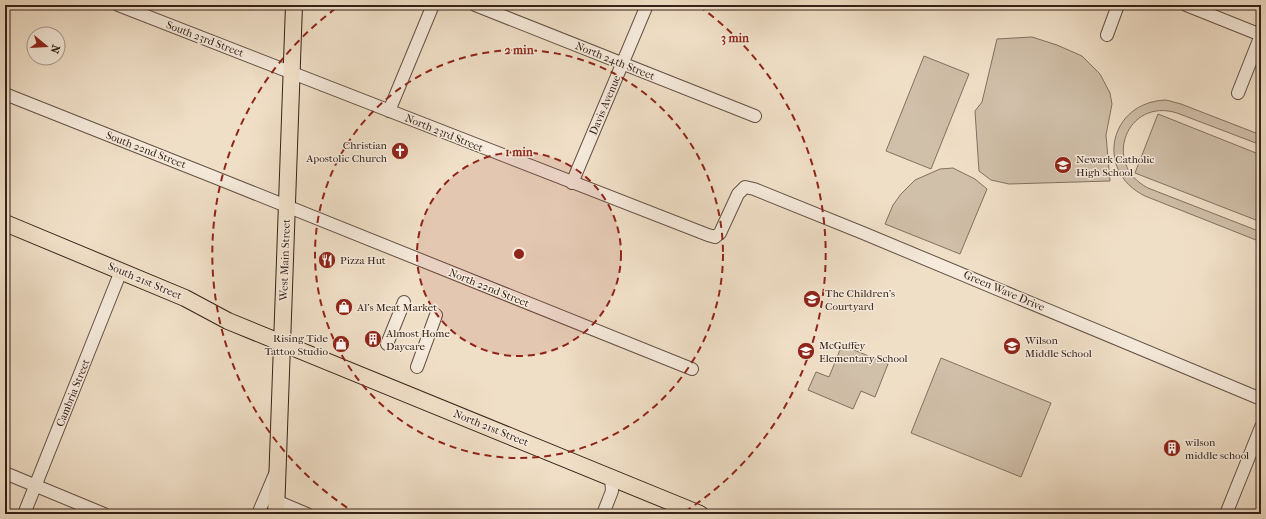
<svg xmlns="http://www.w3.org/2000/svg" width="1266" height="519" viewBox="0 0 1266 519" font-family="'IM FELL French Canon',serif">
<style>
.green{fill:#d0bfa9;stroke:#827061}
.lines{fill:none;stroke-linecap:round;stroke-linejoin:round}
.minor-casing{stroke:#645144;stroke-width:14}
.major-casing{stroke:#352219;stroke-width:18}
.minor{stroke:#f5eadb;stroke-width:12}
.major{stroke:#f0dfc7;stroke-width:16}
.ring{fill:none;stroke:#8f2418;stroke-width:2;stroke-dasharray:7 5}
.labels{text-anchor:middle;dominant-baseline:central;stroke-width:3;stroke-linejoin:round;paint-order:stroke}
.street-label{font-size:11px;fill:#352219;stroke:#f5eadb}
.poi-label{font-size:11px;fill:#352219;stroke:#f5eadb;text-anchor:start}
.centre{fill:#8f2418;stroke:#f5eadb;stroke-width:2}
.ring-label{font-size:12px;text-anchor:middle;font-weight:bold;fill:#8f2418;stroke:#f5eadb;stroke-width:3;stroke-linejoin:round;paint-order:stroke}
</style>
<rect width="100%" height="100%" fill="#f0dfc7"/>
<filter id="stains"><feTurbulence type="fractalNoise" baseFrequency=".005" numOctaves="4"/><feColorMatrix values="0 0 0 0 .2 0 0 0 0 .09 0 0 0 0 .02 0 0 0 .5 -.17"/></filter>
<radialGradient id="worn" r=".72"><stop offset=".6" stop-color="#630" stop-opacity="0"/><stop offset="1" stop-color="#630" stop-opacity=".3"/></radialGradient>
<!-- green -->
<path class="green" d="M1032,37L1057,45L1082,56L1100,74L1110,93L1112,104L1106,135L1110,181L1009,184L991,180L979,171L975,111L982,102L997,39Z
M924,56L969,74L931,169L886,151Z
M1166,100L1181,104L1261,135V145L1177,113C1127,97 1101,164 1148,188L1261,232V242L1145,196C1094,171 1109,102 1166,100Z
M1158,114L1261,155V222L1135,173Z
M953,168L975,179L987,189L960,254L885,224L893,205L901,194L915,180L940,169Z
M842,345L888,364L875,397L861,391L853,409L808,390L816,372L829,377Z
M941,358L1051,403L1021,477L911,433Z"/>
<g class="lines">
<defs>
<path id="minor" d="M118,5C315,82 511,160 708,235L715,237L720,233L738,194L745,187L754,189L863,233L1261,399
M475,5L755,116
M1186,5L1261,35
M1107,35L1118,5
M1238,93L1261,35
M5,94L219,179L692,369
M389,111L433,5
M572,183L647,5
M387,344L404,302
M417,367L436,315
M5,473L104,514
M276,501L307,514
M24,514L121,271
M258,514L275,474
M603,514L612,491L611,477
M1226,514L1261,427"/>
<path id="major" d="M5,223L185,298L228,321L700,514
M276,514L294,5"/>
</defs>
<!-- minor casing -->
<use href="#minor" class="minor-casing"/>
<!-- major casing -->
<use href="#major" class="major-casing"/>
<!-- minor -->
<use href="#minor" class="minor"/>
<!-- major -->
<use href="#major" class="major"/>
</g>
<!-- distance rings -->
<circle cx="519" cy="254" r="102" fill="#8f2418" fill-opacity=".12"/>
<g class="ring">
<circle cx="519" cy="254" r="102"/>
<circle cx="519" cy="254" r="204"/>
<path d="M357 514A306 306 0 0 1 339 6M699 6A306 306 0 0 1 681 514"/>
</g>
<!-- icons -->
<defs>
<symbol id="church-disc" viewBox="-11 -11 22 22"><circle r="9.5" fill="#8f2418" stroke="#f5eadb"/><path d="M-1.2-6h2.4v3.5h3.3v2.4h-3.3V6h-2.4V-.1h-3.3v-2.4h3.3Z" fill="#fff"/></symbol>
<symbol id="school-disc" viewBox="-11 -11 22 22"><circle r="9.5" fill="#8f2418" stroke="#f5eadb"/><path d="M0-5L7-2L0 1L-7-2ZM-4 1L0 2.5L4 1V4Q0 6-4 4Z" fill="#fff"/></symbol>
<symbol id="restaurant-disc" viewBox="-11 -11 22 22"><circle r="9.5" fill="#8f2418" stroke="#f5eadb"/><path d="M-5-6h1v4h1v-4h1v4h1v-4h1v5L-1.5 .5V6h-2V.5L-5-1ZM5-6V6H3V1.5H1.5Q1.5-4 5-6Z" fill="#fff"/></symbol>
<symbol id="shop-disc" viewBox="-11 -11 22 22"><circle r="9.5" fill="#8f2418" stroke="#f5eadb"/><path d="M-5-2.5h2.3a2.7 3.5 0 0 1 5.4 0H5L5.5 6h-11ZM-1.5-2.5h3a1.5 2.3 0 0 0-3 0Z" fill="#fff"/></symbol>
<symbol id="building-disc" viewBox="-11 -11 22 22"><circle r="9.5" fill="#8f2418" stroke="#f5eadb"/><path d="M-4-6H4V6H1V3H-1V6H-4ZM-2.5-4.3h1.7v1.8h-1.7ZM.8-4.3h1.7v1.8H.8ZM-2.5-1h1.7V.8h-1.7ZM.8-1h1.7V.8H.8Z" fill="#fff"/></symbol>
</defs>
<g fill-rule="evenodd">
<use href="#church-disc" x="390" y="141" width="20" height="20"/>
<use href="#school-disc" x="1053" y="155" width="20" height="20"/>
<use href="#restaurant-disc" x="317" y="250" width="20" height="20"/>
<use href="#school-disc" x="802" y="289" width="20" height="20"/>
<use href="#shop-disc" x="334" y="297" width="20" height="20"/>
<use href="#building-disc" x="363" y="329" width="20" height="20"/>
<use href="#shop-disc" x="331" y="334" width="20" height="20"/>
<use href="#school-disc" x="1002" y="336" width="20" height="20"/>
<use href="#school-disc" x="796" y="341" width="20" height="20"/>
<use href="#building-disc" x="1162" y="438" width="20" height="20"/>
</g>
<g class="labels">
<!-- street labels -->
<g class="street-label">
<text transform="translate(205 39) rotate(21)">South 23rd Street</text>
<text transform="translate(615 61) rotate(22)">North 24th Street</text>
<text transform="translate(605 105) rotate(-67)">Davis Avenue</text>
<text transform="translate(444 133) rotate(22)">North 23rd Street</text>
<text transform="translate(146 150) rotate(21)">South 22nd Street</text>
<text transform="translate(285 260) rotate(-88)">West Main Street</text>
<text transform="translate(145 281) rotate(23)">South 21st Street</text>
<text transform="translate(489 288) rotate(22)">North 22nd Street</text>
<text transform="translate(1004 291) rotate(23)">Green Wave Drive</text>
<text transform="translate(73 393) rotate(-68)">Cambria Street</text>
<text transform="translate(491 428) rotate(22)">North 21st Street</text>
</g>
<!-- poi labels -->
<g class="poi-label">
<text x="387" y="145" text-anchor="end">Christian<tspan x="387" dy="13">Apostolic Church</tspan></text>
<text x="1076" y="159">Newark Catholic<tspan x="1076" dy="13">High School</tspan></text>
<text x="340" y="260">Pizza Hut</text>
<text x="825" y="293">The Children's<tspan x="825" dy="13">Courtyard</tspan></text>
<text x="357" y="307">Al's Meat Market</text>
<text x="386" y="333">Almost Home<tspan x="386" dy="13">Daycare</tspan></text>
<text x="328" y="338" text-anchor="end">Rising Tide<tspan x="328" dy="13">Tattoo Studio</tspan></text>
<text x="1025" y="340">Wilson<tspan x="1025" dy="13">Middle School</tspan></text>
<text x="819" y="345">McGuffey<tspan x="819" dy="13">Elementary School</tspan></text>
<text x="1185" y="442">wilson<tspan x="1185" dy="13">middle school</tspan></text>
</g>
</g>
<circle cx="519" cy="254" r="6" class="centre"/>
<g class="ring-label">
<text x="735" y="42">3 min</text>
<text x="519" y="54">2 min</text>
<text x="519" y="156">1 min</text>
</g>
<!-- margin -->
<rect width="1266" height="519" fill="none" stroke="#f0dfc7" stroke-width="20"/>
<rect x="6" y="6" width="1254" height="507" fill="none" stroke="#352219" stroke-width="2"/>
<rect x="10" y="10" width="1246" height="499" fill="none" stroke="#352219"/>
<!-- north arrow -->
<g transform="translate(46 46) rotate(108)"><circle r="19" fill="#f5eadb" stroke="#a89a8d"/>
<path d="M0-3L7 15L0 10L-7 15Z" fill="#8f2418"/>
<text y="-6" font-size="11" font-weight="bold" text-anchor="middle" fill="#352219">N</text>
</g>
<rect width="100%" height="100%" filter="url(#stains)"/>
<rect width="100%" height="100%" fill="url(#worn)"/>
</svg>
